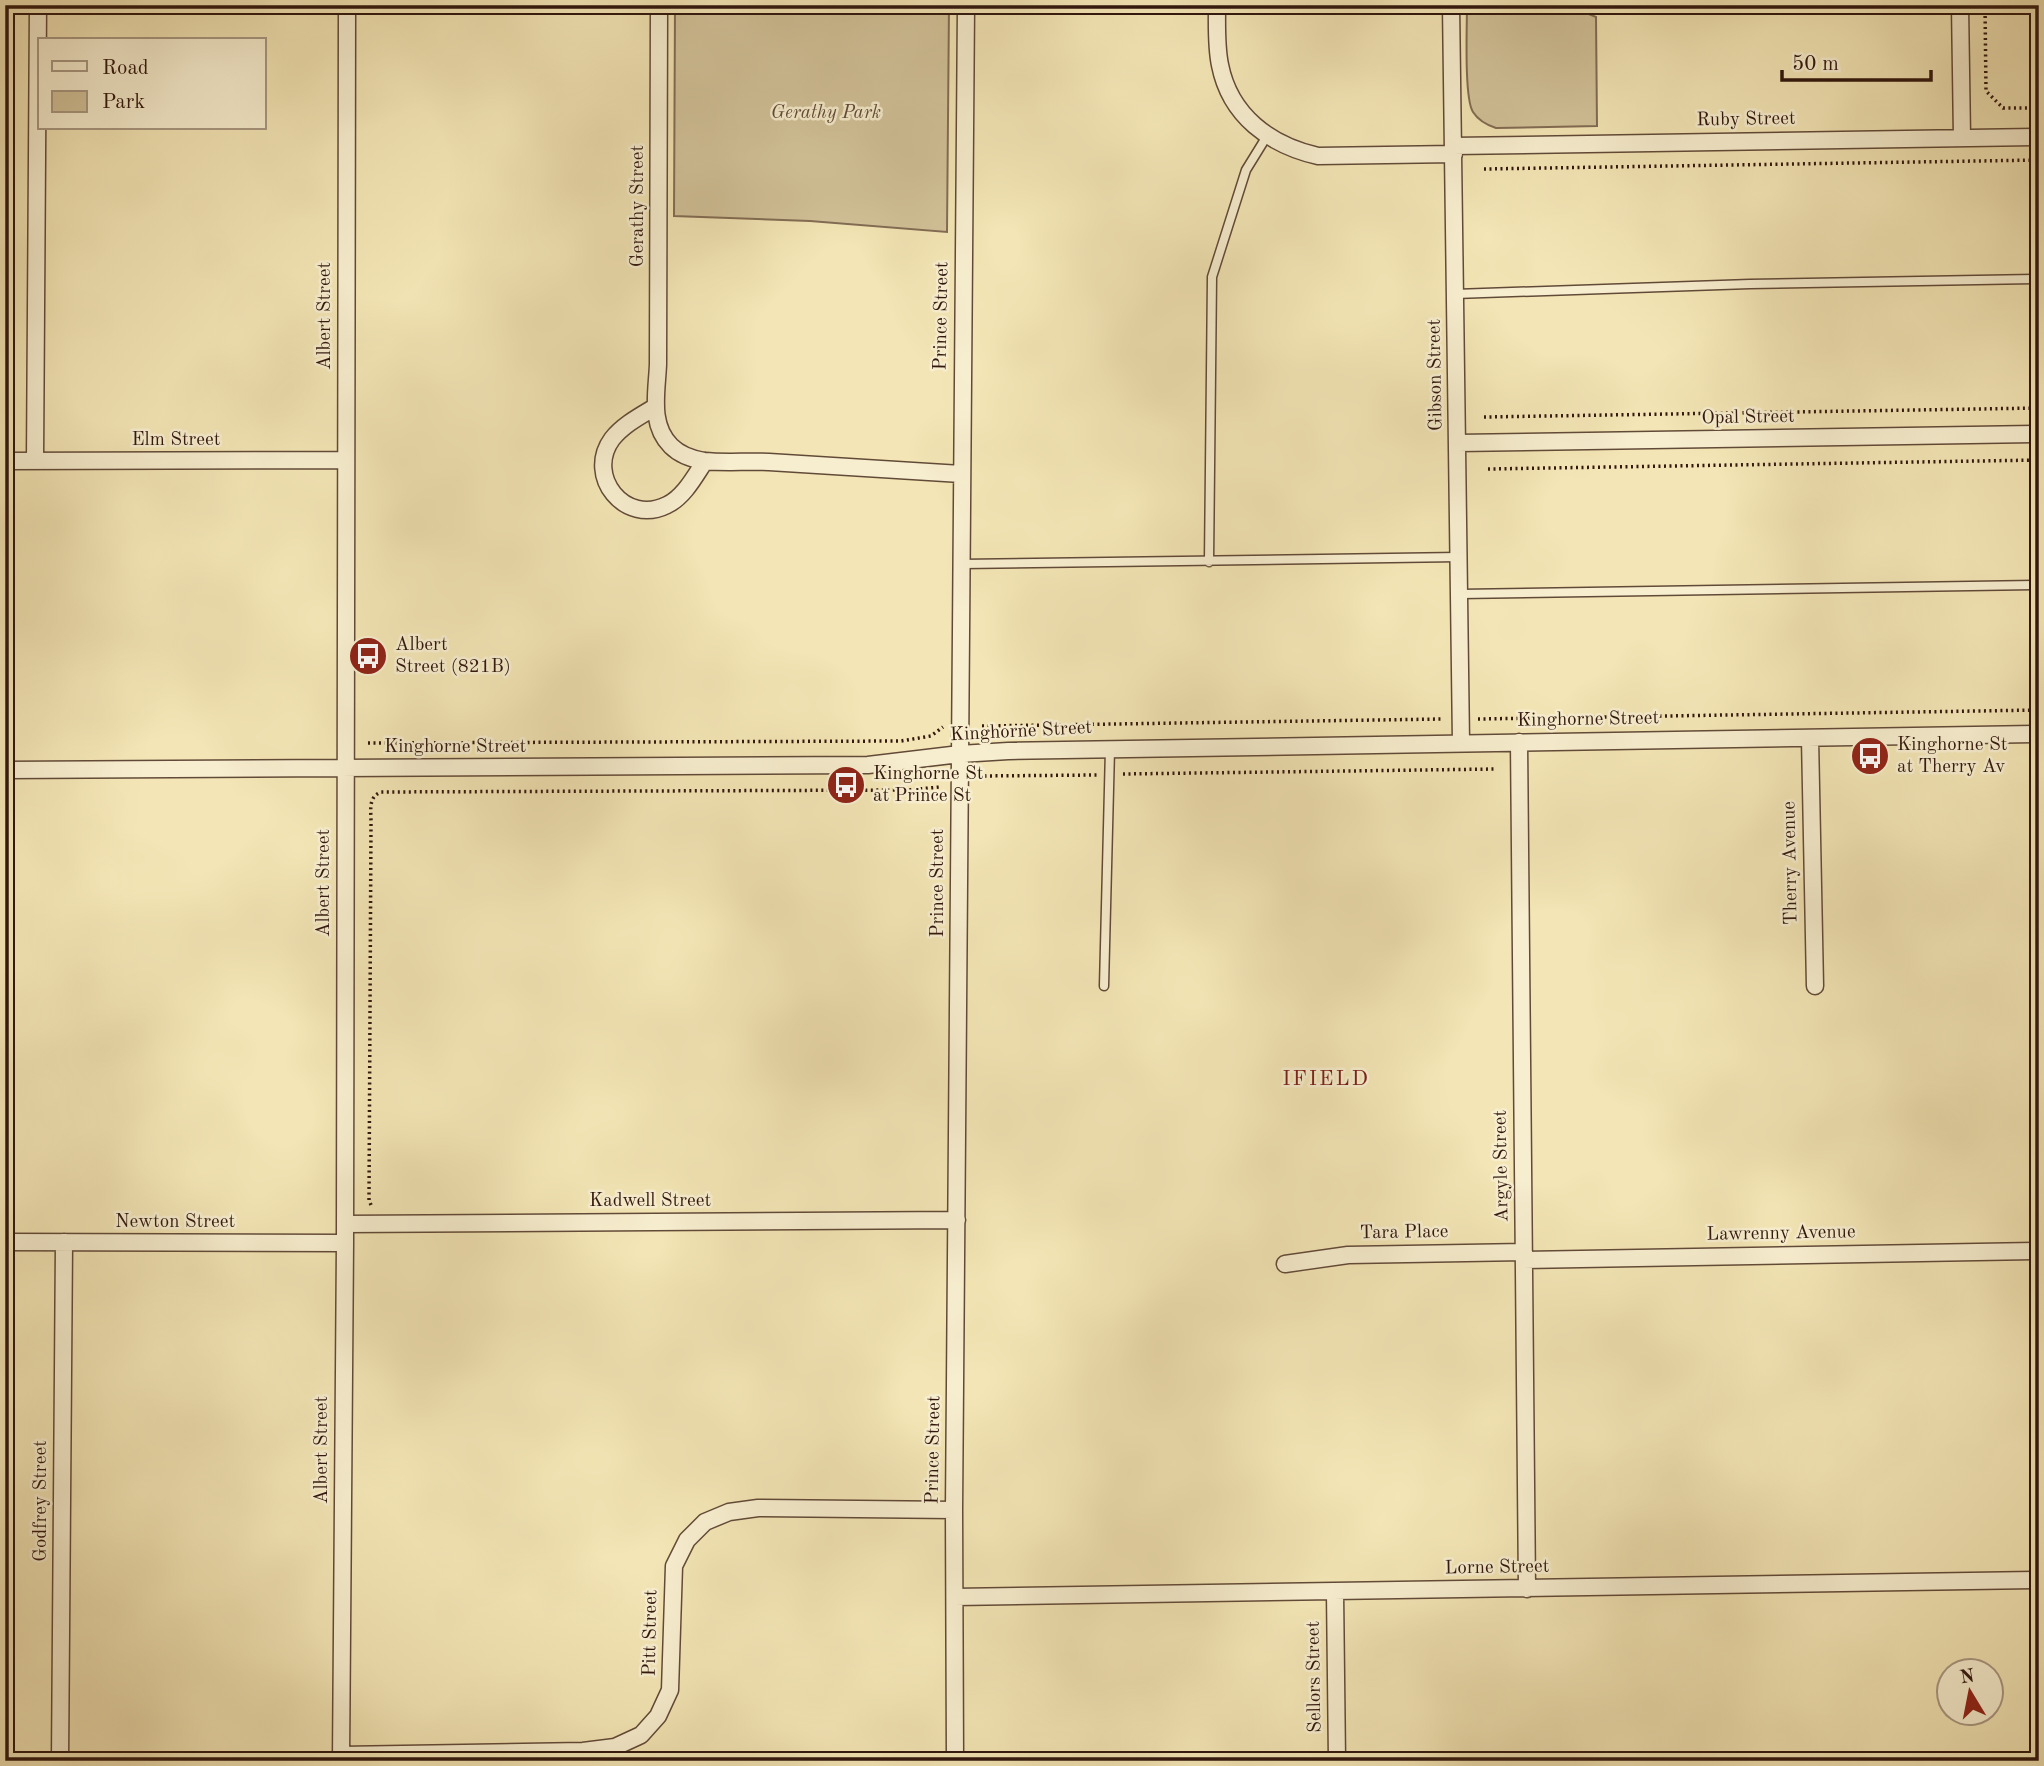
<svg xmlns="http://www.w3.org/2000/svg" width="2044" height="1766" viewBox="0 0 2044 1766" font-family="'Old Standard TT',serif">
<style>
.green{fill:#d2c299;stroke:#826c54;stroke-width:2}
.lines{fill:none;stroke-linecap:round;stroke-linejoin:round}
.service-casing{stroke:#624a38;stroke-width:11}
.minor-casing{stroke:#624a38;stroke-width:19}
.path{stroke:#31170e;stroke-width:3.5;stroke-dasharray:2 3.5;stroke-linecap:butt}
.service{stroke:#f7eecf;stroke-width:8}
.minor{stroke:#f7eecf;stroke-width:16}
.labels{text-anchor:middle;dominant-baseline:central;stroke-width:5;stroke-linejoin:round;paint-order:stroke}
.park-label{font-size:19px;font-style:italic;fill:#614a38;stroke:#f7eecf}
.street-label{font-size:19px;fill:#31170e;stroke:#f7eecf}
.poi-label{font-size:19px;fill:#31170e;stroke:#f7eecf;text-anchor:start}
.neighbourhood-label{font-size:21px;letter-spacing:2px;fill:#7a1f14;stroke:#f7eecf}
</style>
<rect width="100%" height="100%" fill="#f3e5b5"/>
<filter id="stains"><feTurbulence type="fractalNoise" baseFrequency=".00286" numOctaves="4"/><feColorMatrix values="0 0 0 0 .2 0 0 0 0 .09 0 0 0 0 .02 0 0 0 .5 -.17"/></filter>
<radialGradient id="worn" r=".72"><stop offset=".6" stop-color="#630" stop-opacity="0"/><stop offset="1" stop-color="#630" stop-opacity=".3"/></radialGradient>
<!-- green -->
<path class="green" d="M675,5H949L947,232L810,221L674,216Z
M1467,5H1578L1586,13L1596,17L1597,126L1496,128C1487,125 1478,120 1473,112C1464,98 1467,26 1467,5Z"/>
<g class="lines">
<defs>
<path id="service" d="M1455,294L1750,284L2039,279
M1209,562L1212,277L1246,170L1267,136
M962,564L1459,557
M1460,594L2039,585
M1104,986L1110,749"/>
<path id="minor" d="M659,5L658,364C657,392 649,424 671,446C680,455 692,459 704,461C725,463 748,461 769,462C833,466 897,470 961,474
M1217,5C1217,25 1216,46 1220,65C1230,116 1270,145 1318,156L1454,154
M1451,5L1461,743
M1960,5L1962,138
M1453,146L2039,137
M655,407C640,416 623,425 612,439C585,476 625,526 667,505C684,497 695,476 705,461
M1458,443L2039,434
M5,461L346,460
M35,461L38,5
M1810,738L1815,986
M1519,742L1527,1589
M5,770L868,765L960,754L1008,751L2039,734
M345,1224L957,1220
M5,1242L345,1243
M1524,1260L2039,1251
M1285,1264L1348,1255L1524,1252
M1335,1592L1337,1761
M955,1597L2039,1580
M341,1755L583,1751L615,1747L641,1735L658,1716L670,1690L674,1566L687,1540L705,1522L729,1512L758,1508L954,1510
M60,1761L64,1242
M341,1761L345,1243L347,5
M955,1761L954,1510L966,5"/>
</defs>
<!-- service casing -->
<use href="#service" class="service-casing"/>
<!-- minor casing -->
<use href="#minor" class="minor-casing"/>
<!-- path -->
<path class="path" d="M1985,5L1986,91L2003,108H2039
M1484,169L2039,160
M1484,417L2039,408
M1488,469L2039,460
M1478,719L2039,710
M982,726L1442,719
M368,743L901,741L931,736L943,727
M1123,774L1496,769
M979,776L1098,775
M371,1205L369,1200L371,822C371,810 368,797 381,792L908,790L940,787"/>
<!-- service -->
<use href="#service" class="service"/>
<!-- minor -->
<use href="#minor" class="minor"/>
</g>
<!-- icons -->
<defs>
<symbol id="bus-disc" viewBox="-11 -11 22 22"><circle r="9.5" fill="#8f2418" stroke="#f7eecf"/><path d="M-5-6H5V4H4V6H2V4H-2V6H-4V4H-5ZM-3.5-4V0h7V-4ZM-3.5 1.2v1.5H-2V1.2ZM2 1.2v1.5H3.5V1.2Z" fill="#fff"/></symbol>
</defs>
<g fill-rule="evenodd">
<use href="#bus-disc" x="346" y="634" width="44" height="44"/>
<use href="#bus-disc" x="1848" y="734" width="44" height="44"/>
<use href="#bus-disc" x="824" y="763" width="44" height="44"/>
</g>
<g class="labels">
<!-- park labels -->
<g class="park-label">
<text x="826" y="113">Gerathy Park</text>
</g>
<!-- street labels -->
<g class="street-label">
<text transform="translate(1746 120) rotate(-1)">Ruby Street</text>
<text transform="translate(638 206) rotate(-90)">Gerathy Street</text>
<text transform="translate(325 316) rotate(-90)">Albert Street</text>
<text transform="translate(942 316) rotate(-89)">Prince Street</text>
<text transform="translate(1436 375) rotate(-91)">Gibson Street</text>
<text transform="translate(1748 418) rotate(-1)">Opal Street</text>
<text x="176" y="440">Elm Street</text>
<text transform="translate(1588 720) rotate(-1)">Kinghorne Street</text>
<text transform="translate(1021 732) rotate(-3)">Kinghorne Street</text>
<text x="455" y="747">Kinghorne Street</text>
<text transform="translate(1791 863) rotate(-91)">Therry Avenue</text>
<text transform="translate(324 883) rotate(-90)">Albert Street</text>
<text transform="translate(938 883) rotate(-90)">Prince Street</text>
<text transform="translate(1502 1166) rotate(-91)">Argyle Street</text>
<text x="650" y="1201">Kadwell Street</text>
<text x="175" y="1222">Newton Street</text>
<text transform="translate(1404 1233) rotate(-1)">Tara Place</text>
<text transform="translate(1781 1234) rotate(-1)">Lawrenny Avenue</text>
<text transform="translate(322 1450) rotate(-90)">Albert Street</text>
<text transform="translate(934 1450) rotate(-89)">Prince Street</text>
<text transform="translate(41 1501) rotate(-90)">Godfrey Street</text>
<text transform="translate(1497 1568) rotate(-1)">Lorne Street</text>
<text transform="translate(651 1633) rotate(-89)">Pitt Street</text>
<text transform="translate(1315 1677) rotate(-91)">Sellors Street</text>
</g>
<!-- poi labels -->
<g class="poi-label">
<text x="395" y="645">Albert<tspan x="395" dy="22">Street (821B)</tspan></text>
<text x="1897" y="745">Kinghorne St<tspan x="1897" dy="22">at Therry Av</tspan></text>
<text x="873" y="774">Kinghorne St<tspan x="873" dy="22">at Prince St</tspan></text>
</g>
<!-- neighbourhood labels -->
<g class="neighbourhood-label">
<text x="1326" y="1079">IFIELD</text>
</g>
</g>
<!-- margin -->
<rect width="2044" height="1766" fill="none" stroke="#f3e5b5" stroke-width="28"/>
<rect x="7" y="7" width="2030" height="1752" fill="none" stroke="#31170e" stroke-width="3.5"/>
<rect x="14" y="14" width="2016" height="1738" fill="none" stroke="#31170e" stroke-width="2"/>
<!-- legend -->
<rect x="38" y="38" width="228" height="91" fill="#f7eecf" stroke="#a89882" stroke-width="2"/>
<rect x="52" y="61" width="35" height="10" fill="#f7eecf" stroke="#a89882" stroke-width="2"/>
<text x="102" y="74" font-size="21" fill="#31170e">Road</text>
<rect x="52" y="91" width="35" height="21" fill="#d2c299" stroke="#a89882" stroke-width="2"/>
<text x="102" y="108" font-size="21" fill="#31170e">Park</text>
<!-- north arrow -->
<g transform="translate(1970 1692) rotate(350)"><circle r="33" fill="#f7eecf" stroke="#a89882" stroke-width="2"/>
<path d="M0-5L12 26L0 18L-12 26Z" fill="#8f2418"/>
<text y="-10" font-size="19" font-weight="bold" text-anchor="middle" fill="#31170e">N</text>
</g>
<!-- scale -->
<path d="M1782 70v10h149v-10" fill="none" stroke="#31170e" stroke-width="3.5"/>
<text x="1792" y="70" font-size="21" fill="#31170e" stroke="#f7eecf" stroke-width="5" paint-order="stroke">50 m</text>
<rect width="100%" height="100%" filter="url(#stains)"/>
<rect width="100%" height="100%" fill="url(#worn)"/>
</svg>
